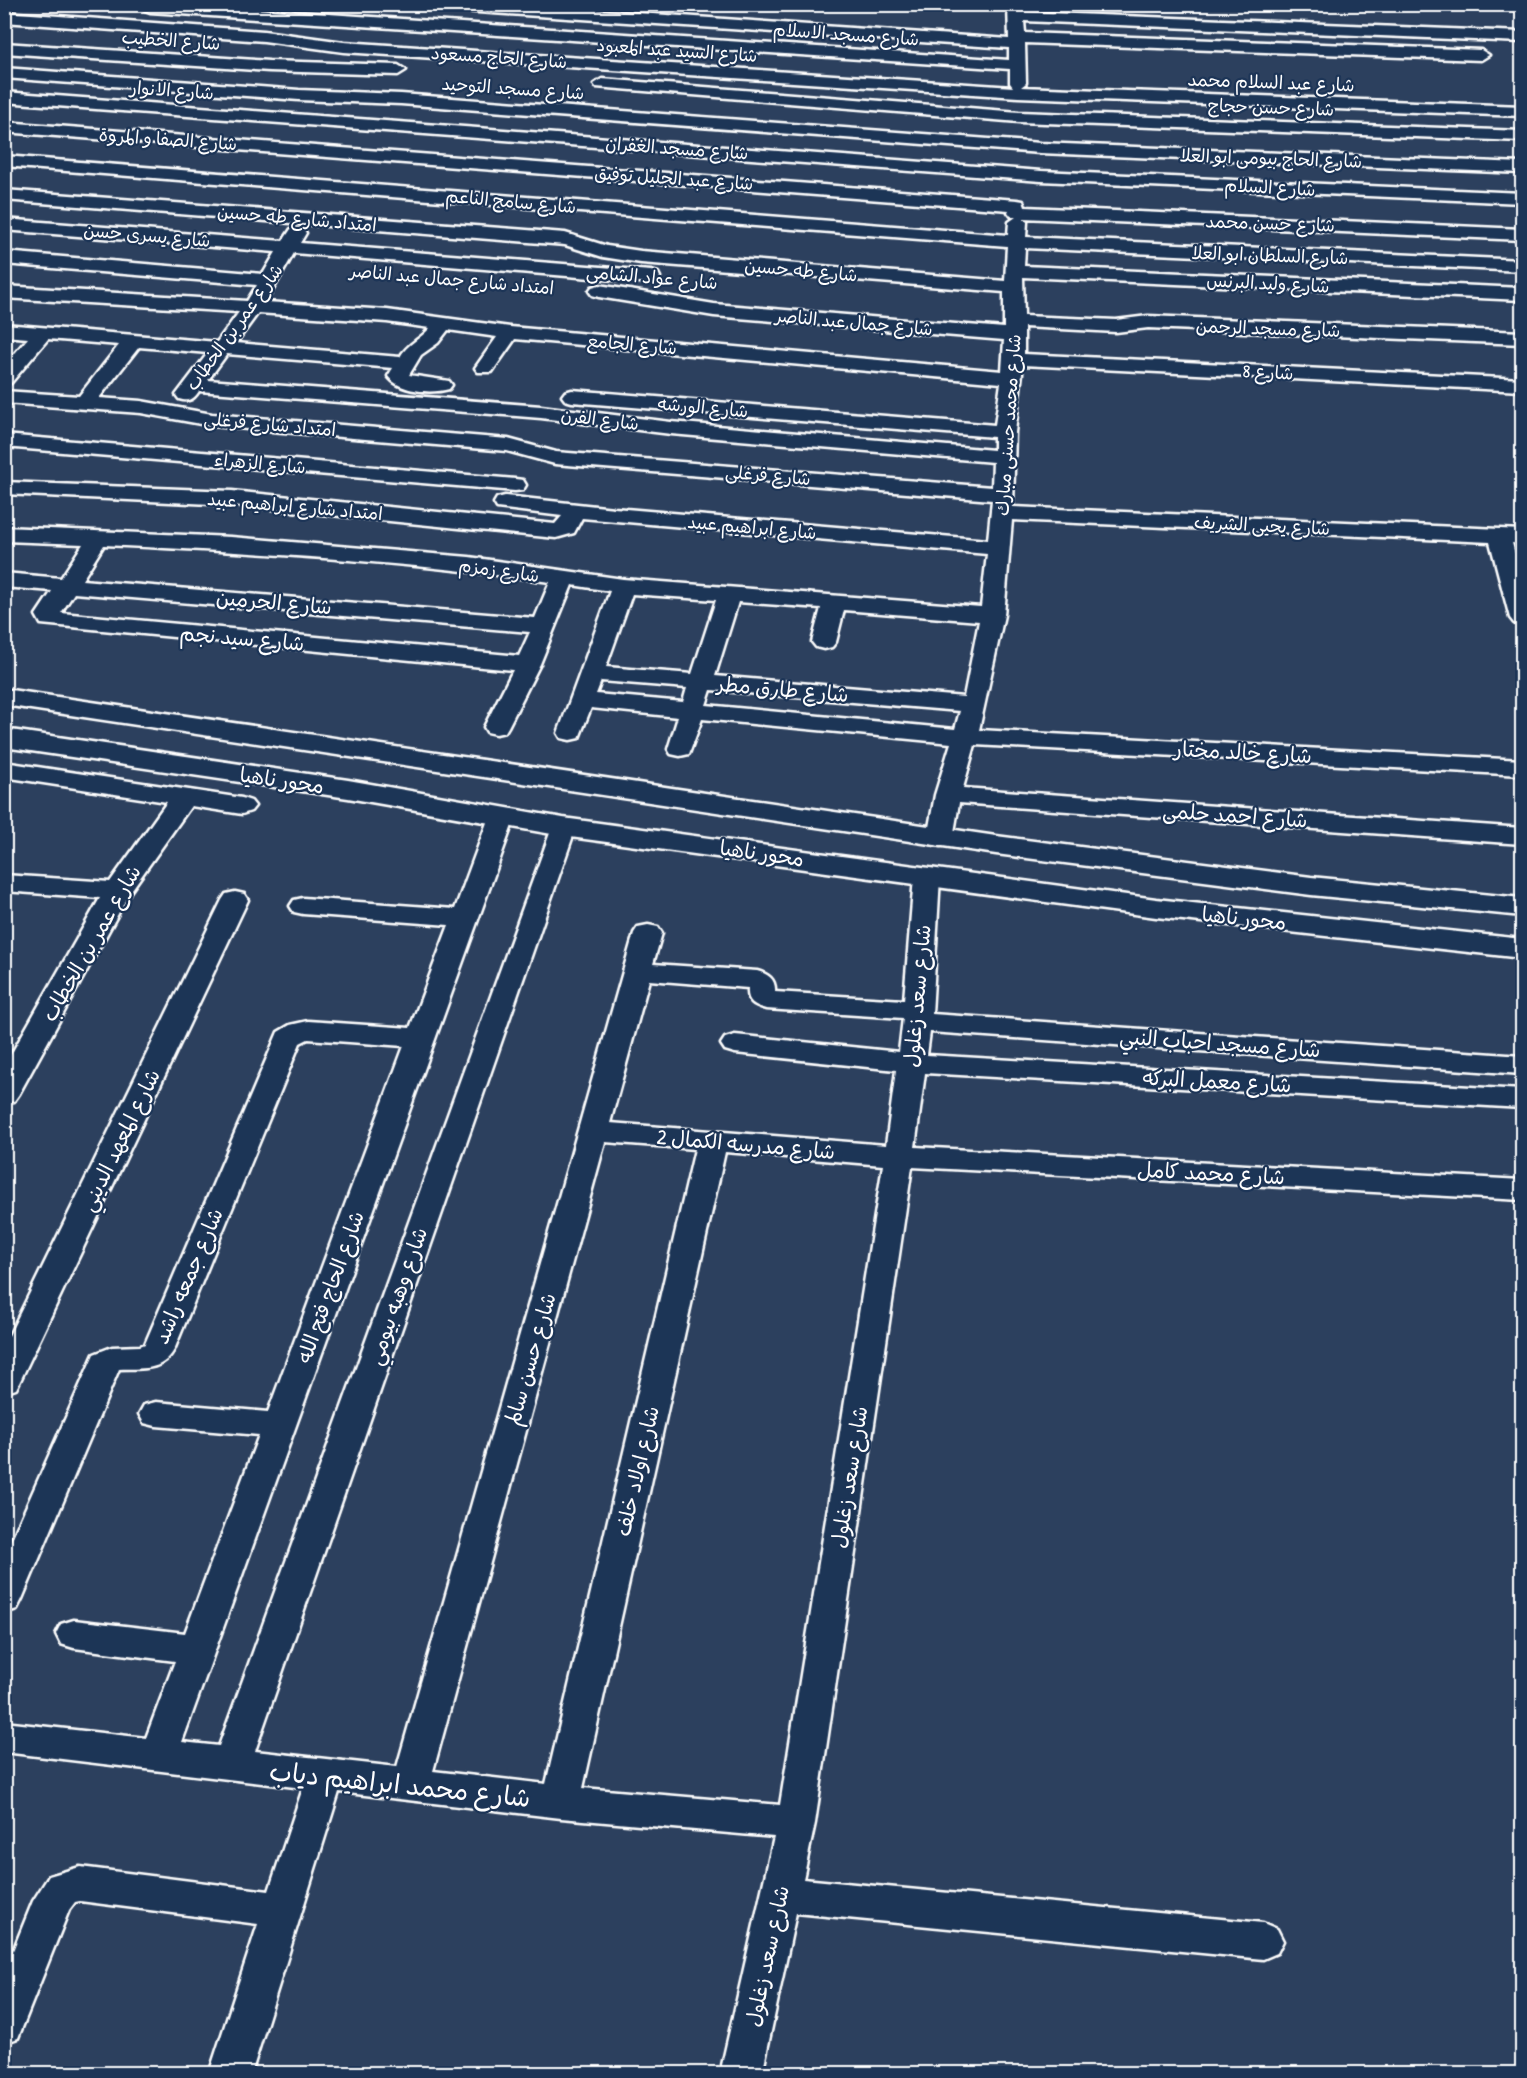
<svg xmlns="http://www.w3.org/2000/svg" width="1527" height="2078" viewBox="0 0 1527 2078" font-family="'Patrick Hand','Playpen Sans Arabic',sans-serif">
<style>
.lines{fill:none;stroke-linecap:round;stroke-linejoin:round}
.minor-casing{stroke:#fff;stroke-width:5}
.secondary-casing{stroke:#fff;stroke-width:5}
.minor{fill:#1d3557;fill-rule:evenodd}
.secondary{fill:#1d3557;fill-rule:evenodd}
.labels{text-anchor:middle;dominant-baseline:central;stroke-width:4.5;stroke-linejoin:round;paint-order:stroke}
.far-street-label{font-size:18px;fill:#fff;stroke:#1d3557}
.street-label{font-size:21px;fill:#fff;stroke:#1d3557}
.near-street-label{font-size:26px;fill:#fff;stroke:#1d3557}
</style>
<rect width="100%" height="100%" fill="#2c405e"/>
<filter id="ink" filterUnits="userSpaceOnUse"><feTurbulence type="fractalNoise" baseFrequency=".0167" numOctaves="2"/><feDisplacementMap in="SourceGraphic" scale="12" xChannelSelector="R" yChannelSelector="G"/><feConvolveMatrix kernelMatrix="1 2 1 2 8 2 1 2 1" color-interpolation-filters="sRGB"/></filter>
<g filter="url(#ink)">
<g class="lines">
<defs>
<path id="minor" d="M144,4H182L1009,60V48L434,9L427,4H509L1009,39L1008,4H1024V12L1522,32V42L1024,21L1025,33L1481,50L1489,55L1481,60L1025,43L1026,83L1021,87L1522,106V116L1018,97L344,52L264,41L4,22V12L264,31L344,42L1013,87L1010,83V69L150,12L145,10L142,7Z
M4,43L269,61L398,65L406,70L398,75L269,71L4,53Z
M4,68L299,90L401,94L1040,143L1522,163V173L1040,153L401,104L299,100L4,78Z
M602,79L1019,112L1522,131V141L1019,122L596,87L594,84Z
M4,92L1041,171L1522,193V203L1041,181L4,102Z
M4,122L1017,200L1023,201L1025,207L1522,229V240L1023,218L1027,222L1026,237L1522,260V271L1025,248L1024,266L1522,288V300L1023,277L1024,316L1116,320L1148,316L1522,332V344L1148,328L1116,332L1024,327V354L1522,379V391L1023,365L1015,432L1013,507L1522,530V544L1512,543L1522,579V625L1514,623L1510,618L1490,542L1012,520L1004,615L979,730L1522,760V775L975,745L963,788L1522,828V844L959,803L953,838L949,844L940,846L931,844L927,838L935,795L951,743L702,719L689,754L680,756L671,754L668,749L678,717L591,708L579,738L570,740L561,738L558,733L610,591L572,585L540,664L508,727L505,732L496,734L487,732L484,727L513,670L41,624L36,615L52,591L4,587V573L61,578L83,544L4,541V527L231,537L469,557L623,579L981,607L987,554L582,518L574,533L556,538L232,505L4,494V482L232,491L555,524L562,516L497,508L494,503L497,498L505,496L614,508L988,540L992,500L555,464L507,451L212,426L141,413L4,403V391L79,396L119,345L48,339L11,383L4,385V366L28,338L4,336V324L217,342L239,312L4,298V286L247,301L257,285L4,264V252L263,274L276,252L4,230V219L283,241L291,229H303L306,233L300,243L651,271L658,273L660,277L658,281L651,283L294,253L266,302L387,310L510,327L1002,371L1004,340L714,316L599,297L592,295L589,291L592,287L599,285L714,304L1004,328V292L641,263L603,257L565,245L4,200V190L565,233L607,246L641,251L1005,281L1007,246L4,166V156L1008,235L1009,222L1016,217L1011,216L1008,212L1009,210L4,132ZM258,313L387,322L430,328C421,339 407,344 400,357L236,343ZM448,330L497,337L475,368L478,372H492L515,339L1001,383L995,425L572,390L565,392L562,396L565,400L572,402L994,437V450L671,422L541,406L208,380L227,354L393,368L388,376C399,392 432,394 449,389L452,385L449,381L409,375L421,355L438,343ZM139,347L208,353L176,395L179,399C189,402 193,400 199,391L541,418L671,434L993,462L992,487L556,452L508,439L212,414L141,401L99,398ZM104,545C253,552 402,561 550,582L535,618L82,580ZM74,593L530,632L519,656L61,613ZM632,594L716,600L692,674L606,667ZM738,602L821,608L812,642L816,647L824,649L832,647L836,642L844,610L979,621L964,697L715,676ZM601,681L687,688L683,702L596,694ZM711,690L960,711L955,729L706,705Z
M4,435L515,479L523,480L526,485L523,490L515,491L4,447Z
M4,762L242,798L251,801L255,806L251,811L242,814L191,806L130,892L19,1094L14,1101L4,1103V1067L100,898L4,891V875L110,882L167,802L4,777Z
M502,809L511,812L515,817L182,1742L219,1746L554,822L563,819L572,822L576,827L255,1751L397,1767L634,933L638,927L648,925L658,927L662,933L653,964L757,971C768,974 776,979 775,992L904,1000L914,877L918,871L927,869L936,871L940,877L932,1014L1522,1056V1074L930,1032L927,1055L1522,1090V1108L925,1073L915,1147L1522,1180V1200L912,1167L815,1823L803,1879L1263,1923L1277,1929L1283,1941L1277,1953L1263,1959L796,1913L762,2074H720L774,1837L561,1818L339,1792L251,2074H209L258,1924L80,1901L75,1902L69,1910L18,2038L4,2043V1973L33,1901L49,1876L80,1867L269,1891L303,1788L4,1752V1722L146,1738L175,1661L74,1648L61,1644L56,1634L61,1624L74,1620L185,1633L259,1435L156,1426L144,1423L139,1414L144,1405L156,1402L268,1412L404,1046L308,1039L300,1043L174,1350C162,1372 141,1368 119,1369L22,1599L17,1609L4,1613V1557L94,1354L112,1347L140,1346L145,1344L278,1032L290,1025L308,1021L410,1028L449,925L303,914L294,912L290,906L294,900L303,898L455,909L489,817L493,812ZM649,980L748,988C747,1002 753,1005 766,1009L903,1018L899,1052L735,1035L725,1038L721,1044L725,1050L735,1053L896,1070L886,1145L610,1123ZM605,1142L695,1149L546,1784L433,1771ZM725,1152L883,1165L780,1805L583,1788Z
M235,892L244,894L248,900L20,1381L16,1389L4,1393V1346L222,900L226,894Z"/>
<path id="secondary" d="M4,689L996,836L1311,877L1522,898V916L1311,895L996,854L4,705Z
M4,729L348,780L563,818L1156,899L1522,939V958L1156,917L563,836L348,798L4,747Z"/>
</defs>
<!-- minor casing -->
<use href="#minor" class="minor-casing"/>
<!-- secondary casing -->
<use href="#secondary" class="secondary-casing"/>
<!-- minor -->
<use href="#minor" class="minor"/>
<!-- secondary -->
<use href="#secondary" class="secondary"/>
</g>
</g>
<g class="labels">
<!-- far-street labels -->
<g class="far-street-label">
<text transform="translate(846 34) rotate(4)">شارع مسجد الاسلام</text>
<text transform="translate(171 40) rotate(4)">شارع الخطيب</text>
<text transform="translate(677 50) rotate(4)">شارع السيد عبد المعبود</text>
<text transform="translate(499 57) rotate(4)">شارع الحاج مسعود</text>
<text transform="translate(1271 82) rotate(2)">شارع عبد السلام محمد</text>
<text transform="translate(513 88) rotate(4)">شارع مسجد التوحيد</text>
<text transform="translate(172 90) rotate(4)">شارع الانوار</text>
<text transform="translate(1271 107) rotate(2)">شارع حسن حجاج</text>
<text transform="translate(168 139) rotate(4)">شارع الصفا و المروة</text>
<text transform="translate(677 148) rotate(4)">شارع مسجد الغفران</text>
<text transform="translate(1271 158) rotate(2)">شارع الحاج بيومى ابو العلا</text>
<text transform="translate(674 178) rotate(4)">شارع عبد الجليل توفيق</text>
<text transform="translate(1270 187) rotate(3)">شارع السلام</text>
<text transform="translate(511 201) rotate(5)">شارع سامح الناعم</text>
<text transform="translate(297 218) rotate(5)">امتداد شارع طه حسين</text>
<text transform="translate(1270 223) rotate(2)">شارع حسن محمد</text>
<text transform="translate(147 235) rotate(5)">شارع يسرى حسن</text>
<text transform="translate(1270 255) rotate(2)">شارع السلطان ابو العلا</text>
<text transform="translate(801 270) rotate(5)">شارع طه حسين</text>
<text transform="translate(652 277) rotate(5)">شارع عواد الشامى</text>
<text transform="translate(452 279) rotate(5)">امتداد شارع جمال عبد الناصر</text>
<text transform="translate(1268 283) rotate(3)">شارع وليد البرنس</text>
<text transform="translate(854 322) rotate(5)">شارع جمال عبد الناصر</text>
<text transform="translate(234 327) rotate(-54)">شارع عمر بن الخطاب</text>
<text transform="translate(1268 328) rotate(2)">شارع مسجد الرحمن</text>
<text transform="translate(632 344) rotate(5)">شارع الجامع</text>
<text transform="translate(1268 372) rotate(3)">شارع 8</text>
<text transform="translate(703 407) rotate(5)">شارع الورشه</text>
<text transform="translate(600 419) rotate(7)">شارع الفرن</text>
<text transform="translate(270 424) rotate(5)">امتداد شارع فرغلى</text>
<text transform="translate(1008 425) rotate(-86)">شارع محمد حسنى مبارك</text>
<text transform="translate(260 463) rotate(5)">شارع الزهراء</text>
<text transform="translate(768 475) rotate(5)">شارع فرغلى</text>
<text transform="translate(295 506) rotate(5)">امتداد شارع ابراهيم عبيد</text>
<text transform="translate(1262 525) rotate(3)">شارع يحيى الشريف</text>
<text transform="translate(752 527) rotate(5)">شارع ابراهيم عبيد</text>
<text transform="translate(499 570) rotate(8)">شارع زمزم</text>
</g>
<!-- street labels -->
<g class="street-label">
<text transform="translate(274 602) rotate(5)">شارع الحرمين</text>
<text transform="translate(242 638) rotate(5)">شارع سيد نجم</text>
<text transform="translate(783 689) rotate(5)">شارع طارق مطر</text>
<text transform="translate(1243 752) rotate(3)">شارع خالد مختار</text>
<text transform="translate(282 780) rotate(8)">محور ناهيا</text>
<text transform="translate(1235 815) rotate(4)">شارع احمد حلمى</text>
<text transform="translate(762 853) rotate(8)">محور ناهيا</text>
<text transform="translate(1244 918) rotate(6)">محور ناهيا</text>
<text transform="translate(91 943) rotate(-60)">شارع عمر بن الخطاب</text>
<text transform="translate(917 996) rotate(-85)">شارع سعد زغلول</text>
<text transform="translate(1220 1043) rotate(4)">شارع مسجد احباب النبي</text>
<text transform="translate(1217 1081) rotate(3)">شارع معمل البركه</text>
<text transform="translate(120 1140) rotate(-64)">شارع المعهد الديني</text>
<text transform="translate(746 1144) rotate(5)">شارع مدرسه الكمال 2</text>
<text transform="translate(1211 1173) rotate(3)">شارع محمد كامل</text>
<text transform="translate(188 1276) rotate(-67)">شارع جمعه راشد</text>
<text transform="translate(330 1287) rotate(-70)">شارع الحاج فتح الله</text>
<text transform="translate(397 1296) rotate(-71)">شارع وهبه بيومي</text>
<text transform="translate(530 1359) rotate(-74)">شارع حسن سالم</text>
<text transform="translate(637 1471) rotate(-77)">شارع اولاد خلف</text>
<text transform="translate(849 1477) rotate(-81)">شارع سعد زغلول</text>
<text transform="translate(767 1956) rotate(-78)">شارع سعد زغلول</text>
</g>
<!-- near-street labels -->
<g class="near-street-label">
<text transform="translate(400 1784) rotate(6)">شارع محمد ابراهيم دياب</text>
</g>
</g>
<!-- margin -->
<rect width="1527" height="2078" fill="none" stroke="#1d3557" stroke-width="24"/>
<rect x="12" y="12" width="1503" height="2054" fill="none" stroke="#fff" stroke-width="2" filter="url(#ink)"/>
</svg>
